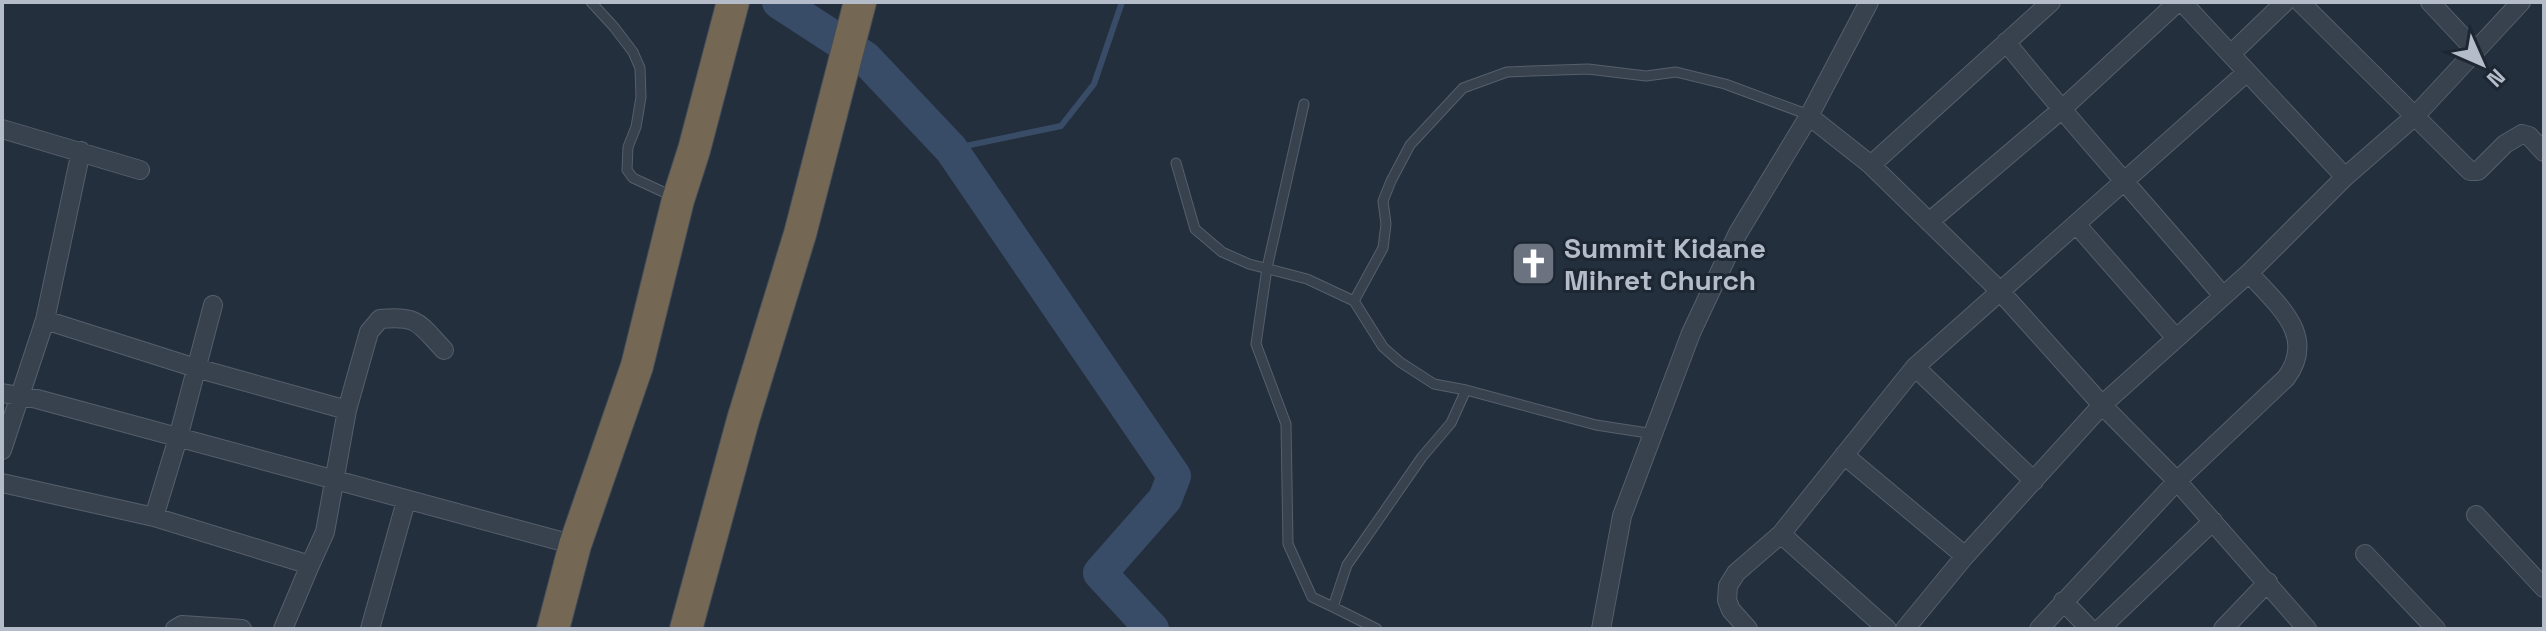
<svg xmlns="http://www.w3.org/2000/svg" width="2546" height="631" viewBox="0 0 2546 631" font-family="'Space Grotesk',sans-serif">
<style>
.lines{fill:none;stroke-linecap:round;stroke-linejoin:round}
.stream{stroke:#394c67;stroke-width:6}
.river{stroke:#394c67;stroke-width:34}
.lane-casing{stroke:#565f6c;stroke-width:11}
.street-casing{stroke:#565f6c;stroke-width:20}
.highway-casing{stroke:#434c59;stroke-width:34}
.lane{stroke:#38414e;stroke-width:9}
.street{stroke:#38414e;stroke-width:18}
.highway{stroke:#746855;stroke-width:32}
.labels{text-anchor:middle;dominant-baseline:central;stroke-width:6;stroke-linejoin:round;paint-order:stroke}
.poi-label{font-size:28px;font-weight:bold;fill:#b4bcc9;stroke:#1d2633;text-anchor:start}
</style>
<rect width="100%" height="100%" fill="#242f3e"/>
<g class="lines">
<!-- stream -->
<path class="stream" d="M951,149L1061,126L1094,84L1122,2"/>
<!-- river -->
<path class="river" d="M779,2L865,58L951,149L1174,476L1165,499L1100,573L1152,629"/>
<defs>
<path id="lane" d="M591,2L614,27L633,52L640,68L641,97L636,127L628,147L627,170L633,178L672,196
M1304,104L1267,268L1256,344L1286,424L1288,544L1312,597L1333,607
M1176,163L1195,229L1222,252L1249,264L1307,279L1354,301L1383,347L1400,362L1434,384L1466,390L1596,425L1654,434
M1354,301L1383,248L1386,224L1383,201L1391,181L1410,145L1463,88L1507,72L1588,69L1646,76L1676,72L1725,84L1809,115
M1377,629L1333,607L1347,565L1422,457L1451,423L1466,390"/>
<path id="street" d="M2182,2L2345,177
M2300,2L2470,171H2478L2505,144L2522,134L2529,136L2544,152
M2430,2L2475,50
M2006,42C2076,129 2151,210 2223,296
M2231,54L2285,2
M1809,116L1871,165L1999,290L2102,405L2177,481L2307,629
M2,129L140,170
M1871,165L2051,2
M1929,222L2061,110L2178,2
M2076,224L2175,337
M45,320L196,368L347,410
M1915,367L2034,481
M2,393L37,399L575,545
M2,450L45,320L81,151
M1844,455L1965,556
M2,483L154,517L310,565L325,532L347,410L369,332L380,319C419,315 419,324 444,350
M2476,515L2544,588
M154,517L178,438L213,305
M1781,534L1887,629
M2365,554L2436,629
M2063,601L2090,629
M175,629L182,625L242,629
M283,629L310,565
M370,629L406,501
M1601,629L1622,516L1691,333L1738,233L1809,116L1869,2
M1748,629L1731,610L1727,600L1728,586L1736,573L1781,534L1915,367L2247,72
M1905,629L1965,556L2102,405L2249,273L2345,177L2415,116L2521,2
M2039,629L2177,481L2286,378C2318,335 2276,304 2249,273
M2100,629L2213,521
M2223,629L2268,582"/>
<path id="highway" d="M553,629L575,545L637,366L678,200L694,150L733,2
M686,629L743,420L800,234L860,2"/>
</defs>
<!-- lane casing -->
<use href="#lane" class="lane-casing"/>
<!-- street casing -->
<use href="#street" class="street-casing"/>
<!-- highway casing -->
<use href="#highway" class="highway-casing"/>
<!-- lane -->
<use href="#lane" class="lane"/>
<!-- street -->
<use href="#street" class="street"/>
<!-- highway -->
<use href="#highway" class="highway"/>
</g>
<!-- icons -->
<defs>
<symbol id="church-square" viewBox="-11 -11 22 22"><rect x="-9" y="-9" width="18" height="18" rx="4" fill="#6b7280" stroke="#1d2633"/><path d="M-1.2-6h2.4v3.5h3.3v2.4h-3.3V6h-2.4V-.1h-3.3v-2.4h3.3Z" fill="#fff"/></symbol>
</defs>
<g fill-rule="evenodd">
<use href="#church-square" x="1508" y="238" width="51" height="51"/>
</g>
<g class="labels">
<!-- poi labels -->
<g class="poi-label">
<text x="1564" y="248">Summit Kidane<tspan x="1564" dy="32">Mihret Church</tspan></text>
</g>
</g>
<!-- border -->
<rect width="2546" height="631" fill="none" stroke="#b4bcc9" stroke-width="8"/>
<!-- north arrow -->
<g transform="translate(2482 64) rotate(135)" stroke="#1d2633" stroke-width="6" paint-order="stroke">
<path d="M0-6L14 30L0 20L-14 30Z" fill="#b4bcc9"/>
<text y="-12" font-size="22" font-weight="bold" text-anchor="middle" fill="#b4bcc9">N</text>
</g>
</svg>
